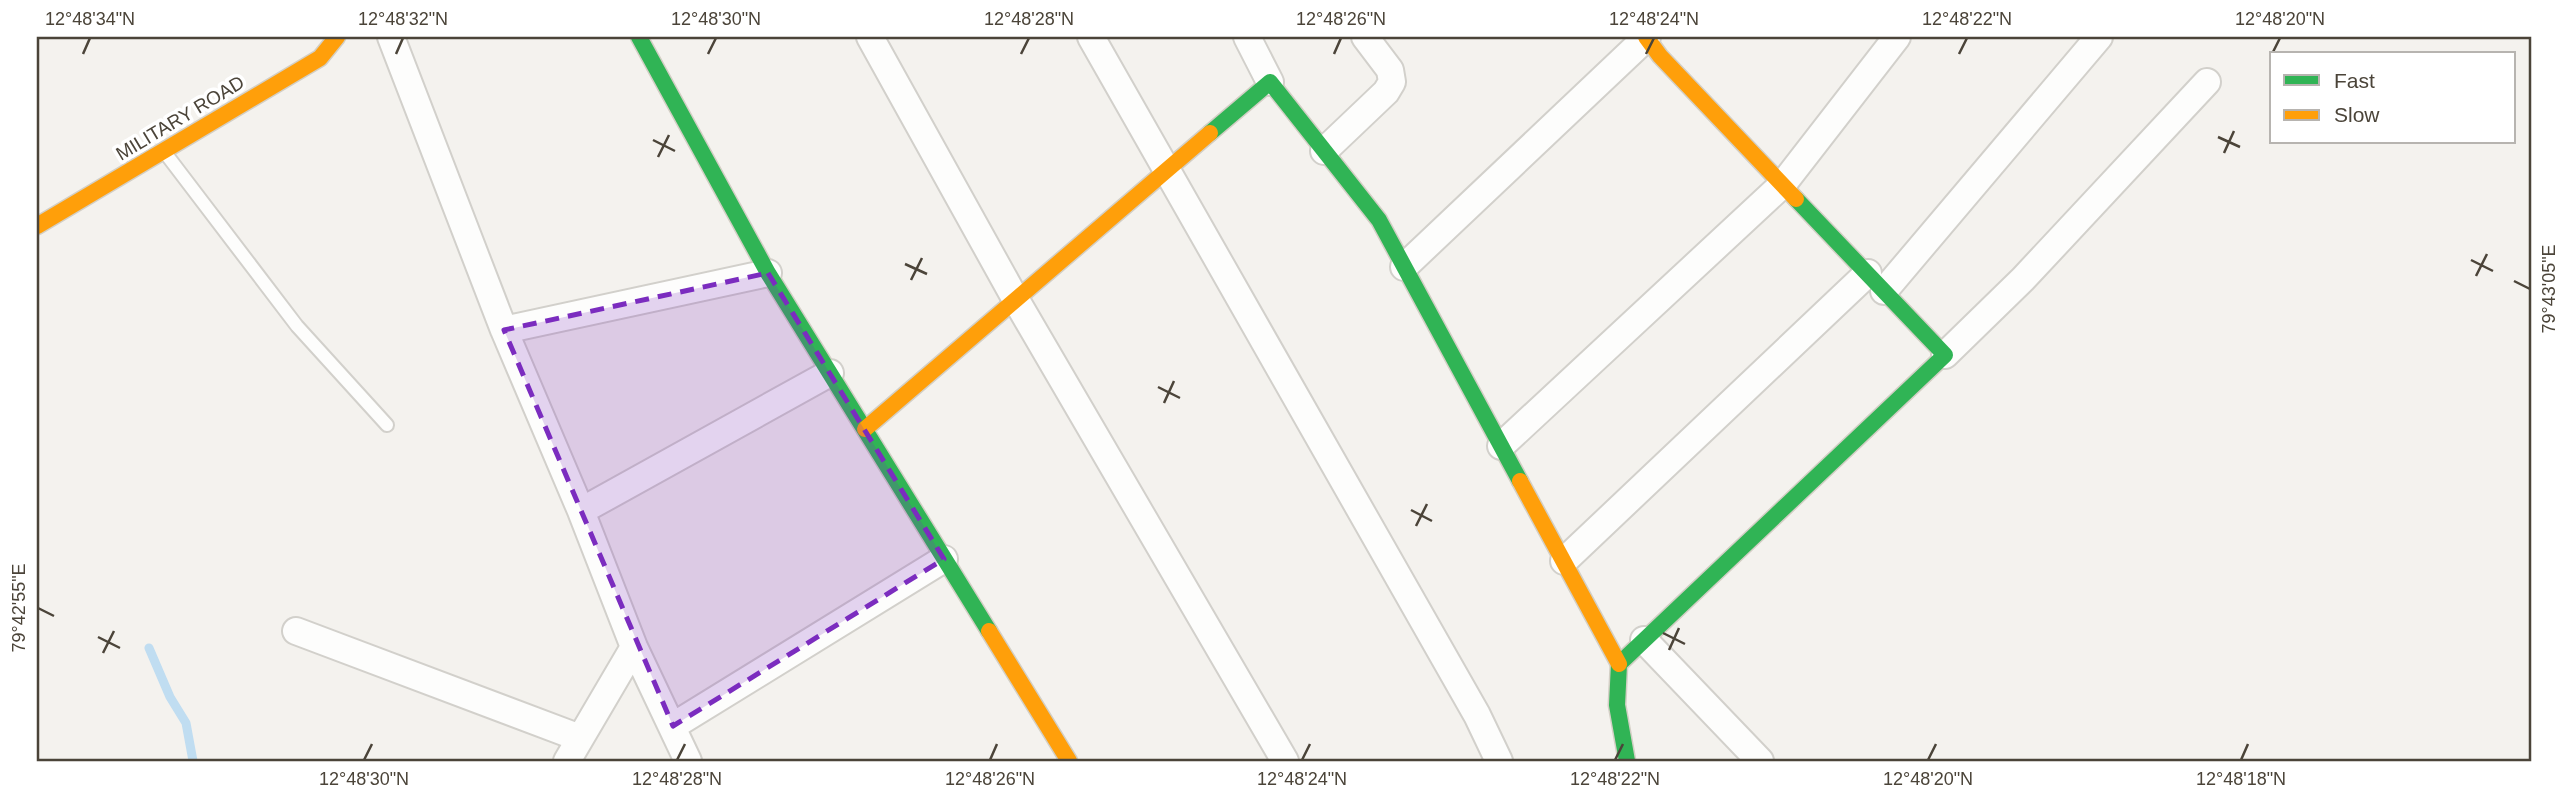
<svg xmlns="http://www.w3.org/2000/svg" width="2568" height="798" viewBox="0 0 2568 798" font-family="Helvetica,sans-serif">
<style>
.lines{fill:none;stroke-linecap:round;stroke-linejoin:round}
.stream{stroke:#c0ddf1;stroke-width:9}
.lane-casing{stroke:#d2d0cb;stroke-width:16}
.street-casing{stroke:#d2d0cb;stroke-width:30}
.fast-casing{stroke:#d3cfc5;stroke-width:19}
.slow-casing{stroke:#d3cfc5;stroke-width:19}
.lane{stroke:#fdfdfc;stroke-width:12}
.street{stroke:#fdfdfc;stroke-width:26}
.fast{stroke:#30b455;stroke-width:16}
.slow{stroke:#ff9f0a;stroke-width:16}
.marked{fill:#7b2cbf;fill-opacity:0.2;stroke:#7b2cbf;stroke-width:5;stroke-dasharray:14 9;stroke-linejoin:round}
.ticks{fill:none;stroke:#4b4439;stroke-width:2.5}
.labels{text-anchor:middle;dominant-baseline:central;stroke-width:7;stroke-linejoin:round;paint-order:stroke}
.street-label{font-size:19px;fill:#4b4439;stroke:#fff}
.neatline{fill:none;stroke:#4b4439;stroke-width:2.5}
.ticks-label{font-size:18px;text-anchor:middle;fill:#4b4439}
</style>
<rect width="100%" height="100%" fill="#f4f2ee"/>
<g class="lines">
<!-- stream -->
<path class="stream" d="M149,648L170,697L186,723L193,761"/>
<defs>
<path id="lane" d="M166,154L297,326L387,425"/>
<path id="street" d="M391,37L504,330L581,511L634,647L688,761
M870,37L1016,300L1285,761
M1091,37L1477,715L1499,761
M1247,37L1270,82
M1324,151L1386,92L1392,82L1390,70L1365,37
M1404,267L1647,37
M1884,291L2099,37
M504,330L768,273
M1945,355L2023,279L2207,82
M1501,446L1783,184L1897,37
M581,511L830,373
M1564,561L1868,273
M296,631L580,738
M1644,640L1760,761
M673,726L944,559
M567,761L634,647"/>
<path id="fast" d="M639,37L768,273L989,631
M1210,133L1270,82L1379,220L1520,481
M1627,761L1617,705L1619,664L1945,355L1796,199"/>
<path id="slow" d="M1646,37L1660,56L1796,199
M37,226L320,58L337,37
M865,429L1210,133
M1520,481L1619,664
M989,631L1069,761"/>
</defs>
<!-- lane casing -->
<use href="#lane" class="lane-casing"/>
<!-- street casing -->
<use href="#street" class="street-casing"/>
<!-- fast casing -->
<use href="#fast" class="fast-casing"/>
<!-- slow casing -->
<use href="#slow" class="slow-casing"/>
<!-- lane -->
<use href="#lane" class="lane"/>
<!-- street -->
<use href="#street" class="street"/>
<!-- fast -->
<use href="#fast" class="fast"/>
<!-- slow -->
<use href="#slow" class="slow"/>
</g>
<!-- marked area -->
<path class="marked" d="M768,273L944,559L673,726L504,330Z"/>
<!-- ticks -->
<path class="ticks" d="M83,54L90,38M396,54L403,38M708,54L716,38M1021,54L1029,38M1334,54L1341,38M1646,54L1654,38M1959,54L1967,38M2272,54L2280,38M2218,137L2240,147M653,140L675,151M2224,153L2234,131M658,157L669,135M2471,260L2493,271M905,264L927,274M2476,276L2487,254M911,280L922,258M2514,281L2530,289M1158,387L1180,398M1164,403L1174,381M1411,510L1432,521M1416,526L1427,504M38,608L54,616M1663,633L1685,644M98,637L120,648M1669,650L1679,628M103,653L114,631M364,760L372,744M677,760L685,744M990,760L997,744M1302,760L1310,744M1615,760L1623,744M1928,760L1936,744M2241,760L2248,744"/>
<g class="labels">
<!-- street labels -->
<g class="street-label">
<text transform="translate(180 118) rotate(-31)">MILITARY ROAD</text>
</g>
</g>
<!-- border -->
<rect width="2568" height="798" fill="none" stroke="#ffffff" stroke-width="77"/>
<!-- legend -->
<rect x="2270" y="52" width="245" height="91" fill="#ffffff" stroke="#b7b4b0" stroke-width="2"/>
<rect x="2284" y="75" width="35" height="10" fill="#30b455" stroke="#b7b4b0" stroke-width="2"/>
<text x="2334" y="88" font-size="21" fill="#4b4439">Fast</text>
<rect x="2284" y="110" width="35" height="10" fill="#ff9f0a" stroke="#b7b4b0" stroke-width="2"/>
<text x="2334" y="122" font-size="21" fill="#4b4439">Slow</text>
<rect x="38" y="38" width="2492" height="722" class="neatline"/>
<g class="ticks-label">
<text x="90" y="25">12°48'34"N</text>
<text x="403" y="25">12°48'32"N</text>
<text x="716" y="25">12°48'30"N</text>
<text x="1029" y="25">12°48'28"N</text>
<text x="1341" y="25">12°48'26"N</text>
<text x="1654" y="25">12°48'24"N</text>
<text x="1967" y="25">12°48'22"N</text>
<text x="2280" y="25">12°48'20"N</text>
<text transform="translate(2549 289) rotate(-90)" y="6">79°43'05"E</text>
<text transform="translate(19 608) rotate(-90)" y="6">79°42'55"E</text>
<text x="364" y="785">12°48'30"N</text>
<text x="677" y="785">12°48'28"N</text>
<text x="990" y="785">12°48'26"N</text>
<text x="1302" y="785">12°48'24"N</text>
<text x="1615" y="785">12°48'22"N</text>
<text x="1928" y="785">12°48'20"N</text>
<text x="2241" y="785">12°48'18"N</text>
</g>
</svg>
